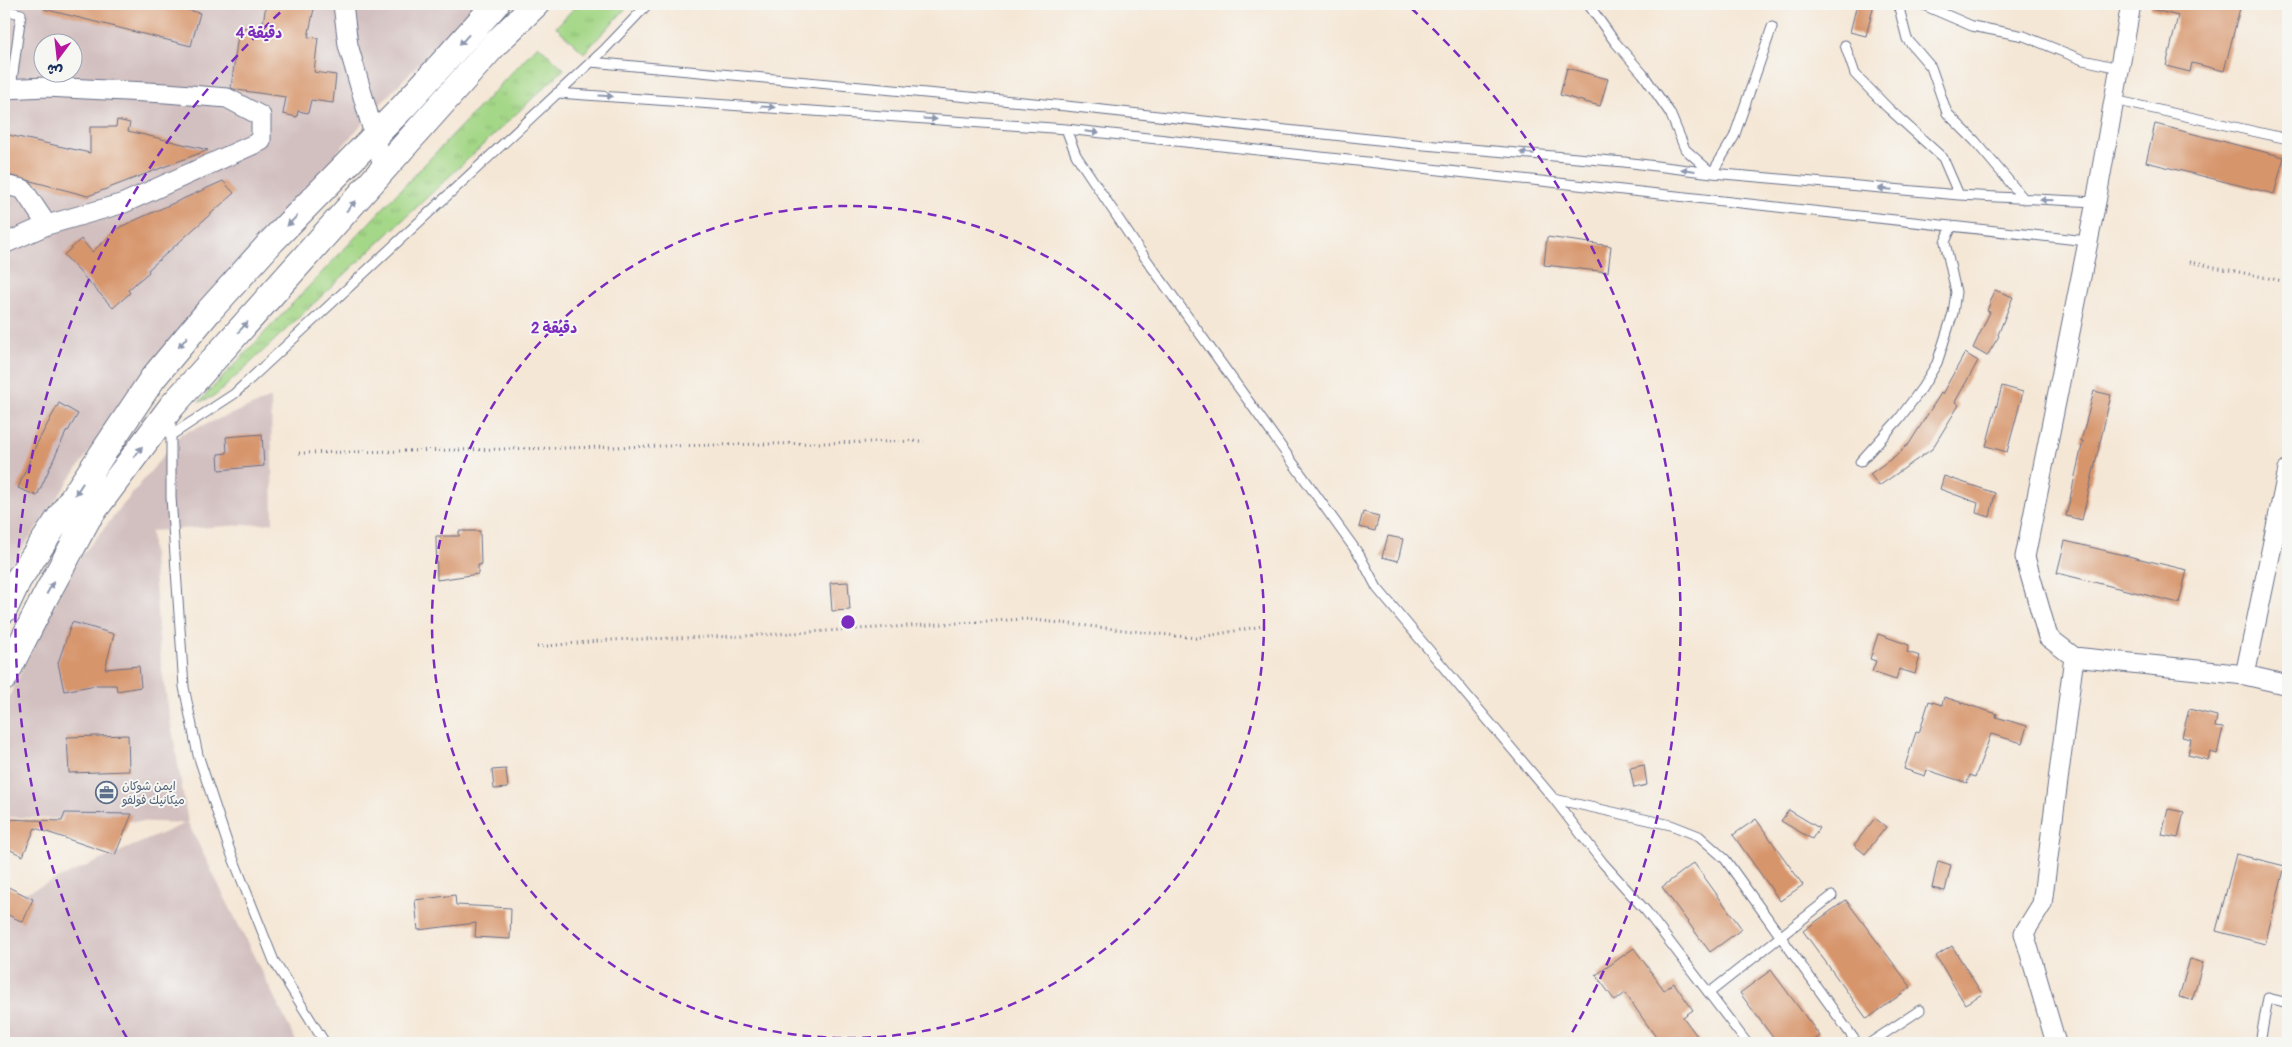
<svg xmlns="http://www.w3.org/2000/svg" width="2292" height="1047" viewBox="0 0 2292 1047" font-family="Pangolin,'Playpen Sans Arabic',sans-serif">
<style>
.industrial{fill:#d2bfbf;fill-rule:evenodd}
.grass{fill:url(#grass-tufts);stroke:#608372}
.building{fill:#d7956c}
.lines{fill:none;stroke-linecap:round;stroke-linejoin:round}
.service-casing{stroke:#676f88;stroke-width:11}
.minor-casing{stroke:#676f88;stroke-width:21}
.secondary-casing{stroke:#676f88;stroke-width:28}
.path{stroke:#676f88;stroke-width:3;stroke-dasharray:1 4;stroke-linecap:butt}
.service{stroke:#fff;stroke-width:9}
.minor{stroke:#fff;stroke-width:19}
.secondary{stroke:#fff;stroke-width:26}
.oneway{fill:#8d97ae}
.ring{fill:none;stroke:#7b2cbf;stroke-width:2.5;stroke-dasharray:9 6}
.labels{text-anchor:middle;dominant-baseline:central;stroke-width:4;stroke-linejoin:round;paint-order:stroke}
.service-label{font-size:12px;fill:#4e5e75;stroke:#f6f6f2;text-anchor:start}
.centre{fill:#7b2cbf;stroke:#f6f6f2;stroke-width:2.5}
.ring-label{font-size:15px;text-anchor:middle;font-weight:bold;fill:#7b2cbf;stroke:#f6f6f2;stroke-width:4;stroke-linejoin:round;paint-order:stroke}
</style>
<defs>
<pattern id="grass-tufts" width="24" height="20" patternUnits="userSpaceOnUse" patternTransform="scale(1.25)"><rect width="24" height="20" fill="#a4d787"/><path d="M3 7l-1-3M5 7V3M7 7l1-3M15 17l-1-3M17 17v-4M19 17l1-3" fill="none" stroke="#8db977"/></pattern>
</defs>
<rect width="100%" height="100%" fill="#f6f6f2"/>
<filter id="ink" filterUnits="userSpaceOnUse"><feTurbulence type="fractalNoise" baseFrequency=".02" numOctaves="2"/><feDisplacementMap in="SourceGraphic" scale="10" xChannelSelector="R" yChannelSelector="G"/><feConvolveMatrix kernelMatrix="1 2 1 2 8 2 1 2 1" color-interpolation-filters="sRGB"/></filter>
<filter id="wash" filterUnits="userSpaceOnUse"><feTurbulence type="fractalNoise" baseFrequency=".0096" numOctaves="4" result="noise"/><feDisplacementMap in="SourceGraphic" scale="20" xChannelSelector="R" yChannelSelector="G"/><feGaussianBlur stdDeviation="1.12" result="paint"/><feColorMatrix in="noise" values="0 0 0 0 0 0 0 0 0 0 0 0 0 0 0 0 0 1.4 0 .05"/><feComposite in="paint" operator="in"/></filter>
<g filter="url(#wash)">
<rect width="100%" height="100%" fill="#f5e7d6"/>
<!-- industrial -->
<path class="industrial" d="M4,4H475L368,117L137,382L6,572L4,571ZM42,42H72V72H42Z
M271,398L273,523L151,531L161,664L188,823L297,1043H4V902L186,823L4,817V707L74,565L181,434Z"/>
<!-- grass -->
<path class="grass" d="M578,4H630L584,53L556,27Z
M538,45L564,69L215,396L199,402Z"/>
<g id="blocks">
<!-- building -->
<path class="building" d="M45,4H164L200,13L191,46L44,9Z
M266,4H315L308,37L318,38L314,72L336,75L333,103L311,100L308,113L298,111L297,117L283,114L286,97L237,90L231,88L239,27L262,30Z
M1857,4H1874L1866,36L1850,32Z
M2151,4H2241L2224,71L2192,63L2190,72L2166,66L2178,16L2151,9Z
M1567,68L1608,79L1600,106L1560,95Z
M117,120L130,123L128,131L208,150L88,196L4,174V134L90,153V127H116Z
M2155,124L2284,157L2274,194L2146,162Z
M223,181L234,193L148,270L149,272L128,290L130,293L113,308L64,255L81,239L92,252L120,227Z
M1547,237L1611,246L1608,272L1544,265Z
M1995,290L2013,297L1998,335L1999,336L1987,356L1973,348L1990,312L1987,311Z
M1965,353L1978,361L1955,402L1959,405L1932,449L1879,486L1870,474L1902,451L1901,450L1909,444L1941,393L1942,394Z
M2002,386L2023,392L2007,452L1986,446Z
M2094,391L2111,395L2082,520L2066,516L2083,441H2081Z
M59,403L78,414L68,431L67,430L37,496L18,488L36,445Z
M262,434L264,466L219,470L218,454L227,453L226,437Z
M1944,476L1995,493L1990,517L1976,513L1978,503L1940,489Z
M1363,512L1379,516L1375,531L1359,527Z
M459,531H480L481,565H478V574L437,580L436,536H459Z
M1388,536L1403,539L1398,561L1382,557Z
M2065,541L2187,570L2179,603L2057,573Z
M848,582L850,610L832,611L830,583Z
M72,622L114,634L105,669L139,666L141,687L117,691L116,685H96L64,691L58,663Z
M1878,634L1909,645L1907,652L1920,656L1915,674L1899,669L1896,680L1872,672L1876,661L1870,659Z
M1944,697L1997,714L1996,717L2027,726L2022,743L1991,734L1975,777L1970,775L1967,783L1927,770L1925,776L1904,769L1916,732L1919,733L1929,701L1942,705Z
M2189,709L2217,716L2215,727L2223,728L2217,754L2210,752L2208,760L2188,755L2191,739L2182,737Z
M128,735L129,771L69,773L67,737Z
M1644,765L1647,785L1634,788L1630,768Z
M506,769L508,788L494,789L492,770Z
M2168,809L2184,812L2178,838L2162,835Z
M1789,810L1819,828L1812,839L1781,821Z
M65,813L132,814L115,855L35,828L23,856L4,847V819L62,821Z
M1875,818L1886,827L1865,854L1854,845Z
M1756,819L1803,885L1780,901L1733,835Z
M2236,854L2285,866L2265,944L2216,931Z
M1938,861L1951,865L1945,891L1932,888Z
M1694,863L1742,929L1710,952L1662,887Z
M4,885L33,899L23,922L4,913Z
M455,895L456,905L511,908L510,939L475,937L476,923L418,930L415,900Z
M1846,900L1911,987L1867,1019L1803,931Z
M1952,946L1982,994L1965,1004L1936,956Z
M1634,948L1664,990L1674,983L1693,1010L1683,1017L1702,1043H1660L1625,993L1615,1001L1596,975Z
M2190,959L2203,963L2192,1000L2179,997Z
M1771,970L1820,1036L1810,1043H1777L1740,993Z"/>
</g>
</g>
<g filter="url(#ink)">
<use href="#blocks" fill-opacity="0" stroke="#676f88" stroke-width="1"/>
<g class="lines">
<defs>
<path id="service" d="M1588,4L1615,42L1643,74L1670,113L1685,149L1712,173L1734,137L1772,27
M1898,4L1907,39L1931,67L1947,113L1975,141L2024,199
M1921,4L1972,26L2024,36L2083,60L2119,68
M4,10L21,14L11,88
M1845,45L1855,74L1888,108L1943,158L1959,195
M591,62L1066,106L1424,145L1624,162L1712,173L1959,195L2096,202
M557,93L1066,129L2087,241
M2114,100L2288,139
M1066,129L1076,155L1136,245L1360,556L1377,588L1554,799L1603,863L1646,911L1747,1043
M171,419V497L184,687L198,755L229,848L274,961L325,1043
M170,436L234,394L604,50L648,4
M1860,462L1899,419L1922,388L1937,363L1953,313L1956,292L1945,242L1952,226
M1554,799L1671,825L1699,836L1725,859L1857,1043
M1709,993L1832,896
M1870,1043L1920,1010
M2260,1043L2268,998L2288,1003"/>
<path id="minor" d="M343,4L348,45L384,169
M2131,4L2096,202L2025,557L2048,637L2074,657L2245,675L2288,685
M4,89L46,87L166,93L227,98L261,116V141L124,203L47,225L4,244
M4,185L23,189L47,225
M2245,675L2288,470
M2056,1043L2024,933L2042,904L2074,657"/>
<path id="secondary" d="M4,610L18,580L153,378L208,312L272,241L404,106L496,4
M4,678L44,599L88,518L172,406L496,43L536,4"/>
</defs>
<!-- service casing -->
<use href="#service" class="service-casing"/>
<!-- minor casing -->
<use href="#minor" class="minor-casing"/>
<!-- secondary casing -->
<use href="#secondary" class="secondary-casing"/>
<!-- path -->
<path class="path" d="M2190,262L2288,282
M299,453L924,441
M537,647L609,640L743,636L1025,619L1196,638L1268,625"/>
<!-- service -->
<use href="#service" class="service"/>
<!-- minor -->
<use href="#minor" class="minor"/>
<!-- secondary -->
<use href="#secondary" class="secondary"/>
</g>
<!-- one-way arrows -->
<defs><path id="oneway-solid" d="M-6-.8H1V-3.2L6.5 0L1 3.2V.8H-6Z" transform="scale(1.25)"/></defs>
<g class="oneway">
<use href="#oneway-solid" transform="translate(464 40) rotate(132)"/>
<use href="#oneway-solid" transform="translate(606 96) rotate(3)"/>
<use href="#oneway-solid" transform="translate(768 107) rotate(4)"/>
<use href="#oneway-solid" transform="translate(930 119) rotate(4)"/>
<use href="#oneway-solid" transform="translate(1092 132) rotate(6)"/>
<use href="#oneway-solid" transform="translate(1527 153) rotate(-175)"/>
<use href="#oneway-solid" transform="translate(1688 170) rotate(-173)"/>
<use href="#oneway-solid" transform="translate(1885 189) rotate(-175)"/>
<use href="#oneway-solid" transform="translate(2047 200) rotate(-178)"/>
<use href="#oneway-solid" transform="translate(351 206) rotate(-48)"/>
<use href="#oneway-solid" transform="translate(292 221) rotate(134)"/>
<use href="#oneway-solid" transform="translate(243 327) rotate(-48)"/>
<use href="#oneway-solid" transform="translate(183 342) rotate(130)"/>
<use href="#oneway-solid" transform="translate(138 452) rotate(-53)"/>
<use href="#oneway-solid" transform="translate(79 489) rotate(123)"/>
<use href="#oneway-solid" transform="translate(50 588) rotate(-61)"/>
</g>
</g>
<!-- distance rings -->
<g class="ring">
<circle cx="848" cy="622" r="416"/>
<path d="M127 1038A833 833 0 0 1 285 8M1411 8A833 833 0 0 1 1569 1038"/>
</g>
<!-- icons -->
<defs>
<symbol id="office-ring" viewBox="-11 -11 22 22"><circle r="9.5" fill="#f6f6f2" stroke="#5c6f8a" stroke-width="1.5"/><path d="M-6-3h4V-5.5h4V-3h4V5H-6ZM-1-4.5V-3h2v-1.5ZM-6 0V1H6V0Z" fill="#5c6f8a"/></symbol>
</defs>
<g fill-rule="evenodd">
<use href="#office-ring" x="94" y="780" width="25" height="25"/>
</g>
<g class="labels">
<!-- service labels -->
<g class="service-label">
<text x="122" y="786">ايمن شوكان<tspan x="122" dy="14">ميكانيك فولفو</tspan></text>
</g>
</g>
<circle cx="848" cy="622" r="8" class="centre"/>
<g class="ring-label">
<text x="259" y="38">4 دقيقة</text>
<text x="554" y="333">2 دقيقة</text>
</g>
<!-- margin -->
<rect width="2292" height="1047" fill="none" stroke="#f6f6f2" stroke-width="20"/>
<!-- north arrow -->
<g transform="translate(58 58) rotate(195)"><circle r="24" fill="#f6f6f2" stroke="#9ea6b7"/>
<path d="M0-4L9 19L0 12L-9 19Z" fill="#b5179e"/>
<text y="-8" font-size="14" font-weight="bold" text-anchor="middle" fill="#1b2f5e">ش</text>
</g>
</svg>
